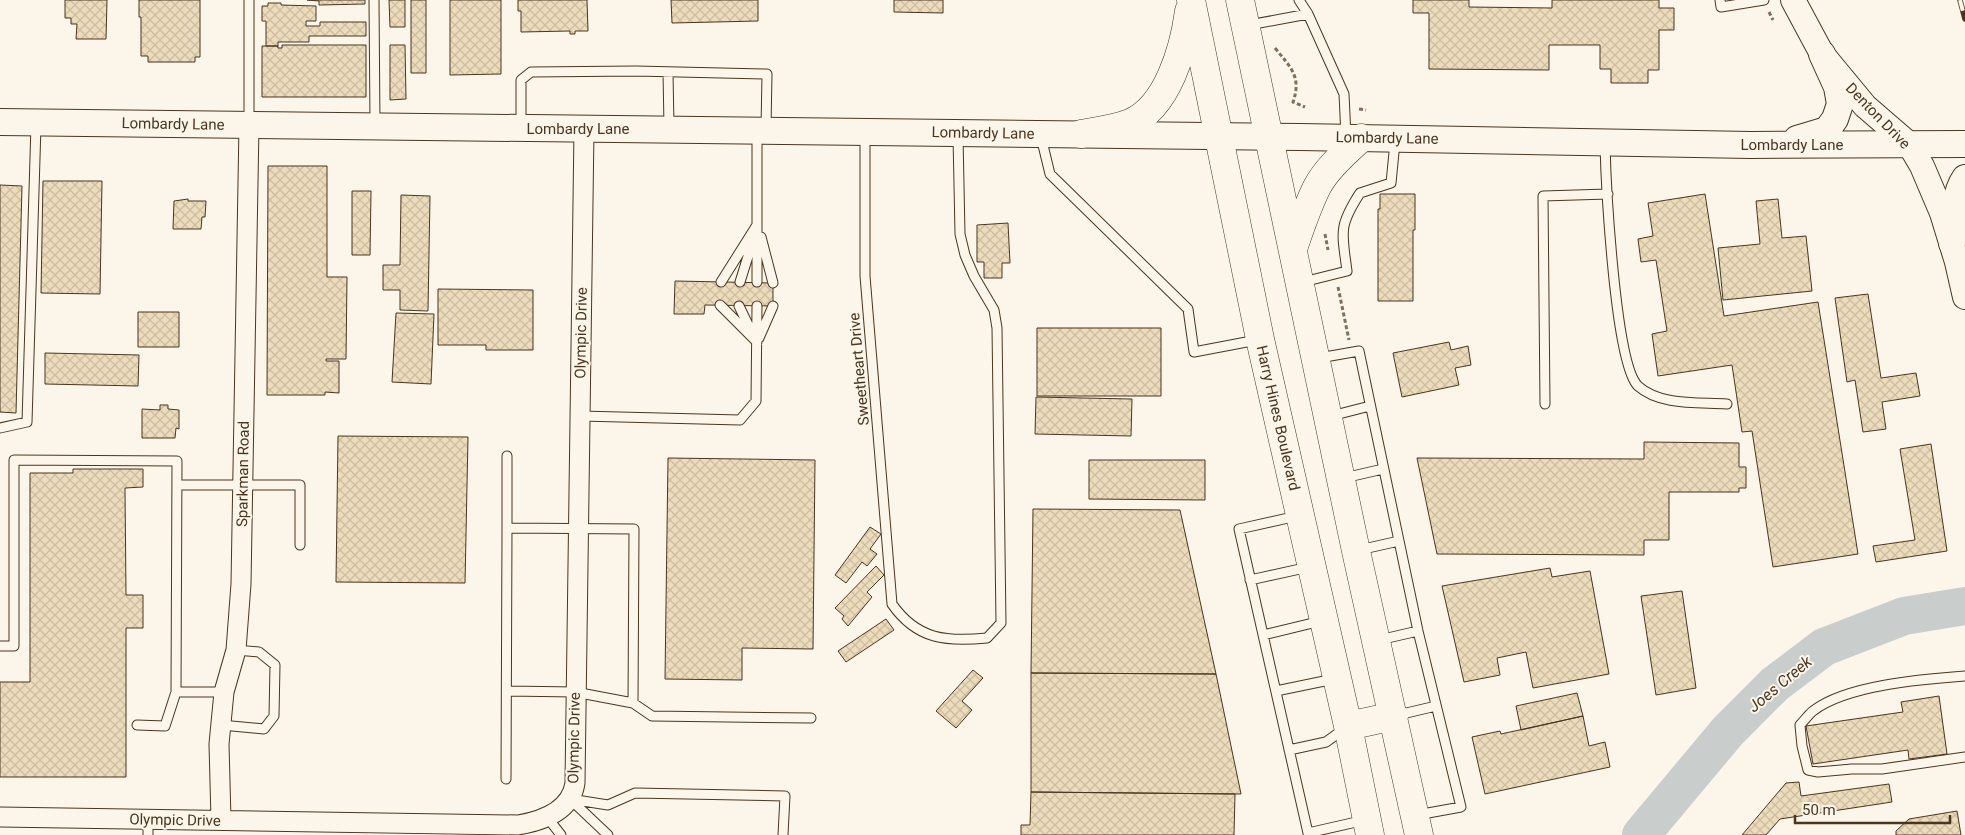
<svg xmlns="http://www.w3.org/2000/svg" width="1965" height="835" viewBox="0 0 1965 835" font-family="Roboto,sans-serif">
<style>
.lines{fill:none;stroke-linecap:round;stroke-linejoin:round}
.river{stroke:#c9cecd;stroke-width:38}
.building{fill:url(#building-cross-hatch);stroke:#4a3520}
.service-casing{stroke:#4a3520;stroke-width:11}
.minor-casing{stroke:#4a3520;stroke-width:21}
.tertiary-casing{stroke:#4a3520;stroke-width:26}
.secondary-casing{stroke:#4a3520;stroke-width:28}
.primary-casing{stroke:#4a3520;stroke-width:29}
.path{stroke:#7f6f5c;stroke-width:3;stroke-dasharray:4 2.5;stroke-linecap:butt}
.service{stroke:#fbf6e9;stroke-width:9}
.minor{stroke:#fbf6e9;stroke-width:19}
.tertiary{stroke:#fbf6e9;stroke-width:24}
.secondary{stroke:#fbf6e9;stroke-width:26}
.primary{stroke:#fbf6e9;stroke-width:28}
.rail-casing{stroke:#4a3520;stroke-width:5.5}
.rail{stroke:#fbf6e9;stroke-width:4;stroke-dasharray:11;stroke-linecap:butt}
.labels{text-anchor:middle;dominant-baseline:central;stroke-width:4;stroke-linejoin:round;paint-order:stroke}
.street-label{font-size:15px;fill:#4a3520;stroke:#fbf6e9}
.water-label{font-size:16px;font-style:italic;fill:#4a3520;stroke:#fbf6e9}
</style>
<defs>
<pattern id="building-cross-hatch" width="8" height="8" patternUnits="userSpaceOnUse" patternTransform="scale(1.25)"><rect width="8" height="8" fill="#ecdcbc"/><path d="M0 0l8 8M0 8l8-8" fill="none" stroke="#ccbda1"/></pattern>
</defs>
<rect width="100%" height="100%" fill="#fbf6e9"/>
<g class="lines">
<!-- river -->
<path class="river" d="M1641,835L1728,731L1775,684L1824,647L1904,616L1965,606"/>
</g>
<!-- building -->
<path class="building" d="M65,0H107L106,39H76L77,24H71V18H65Z
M139,0H200V57H195V62H148V56H141V17H139Z
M307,0H365V4L319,5V1Z
M389,0H405V27H390Z
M411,0H426V73H411Z
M450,0H501V74L450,75Z
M518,0H587L588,31H575V34H570V31L521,32V11H518Z
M671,0H758V21L672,23Z
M894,0H943V13L894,12Z
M1413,0H1469V7L1552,8V0H1659V8H1674V30H1659V70H1648V83H1611V69H1600V45H1549V70L1429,69V13H1413Z
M268,3H281V5L316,6V21H306V26H320V22H366V36H309V42H278V46H266V21H262V6H268Z
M282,45H366V97H262V46H278V48H282Z
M390,45H405L406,99L390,100Z
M268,166H327V277H347L346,359H326V361H339V393L325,392V395H267Z
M43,181H102L100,294L41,293Z
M0,185L22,186L16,413L0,412Z
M352,191H371L370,255H352Z
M1380,194H1415V230H1413V301H1378V209H1380Z
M1705,194L1724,316L1818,302L1858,554L1773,567L1752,431L1742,432L1732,365L1658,376L1652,334L1667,331L1656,260L1641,262L1638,239L1653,236L1648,203Z
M401,195L430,196L428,311L400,310V290H383V265H400Z
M188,199V201H206L205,217H202L201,229H173L174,201Z
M1778,199L1782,238L1806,236L1812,291L1723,300L1718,248L1760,244L1756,201Z
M1008,223L1010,263H1002V278H984V262H977V225Z
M675,281L773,283V306L705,305L704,314H674Z
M438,289L533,290V350H486V345H438Z
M1868,294L1881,378L1916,373L1920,396L1882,402L1886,429L1863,432L1855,380L1847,382L1835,298Z
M138,312H179V347H138Z
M396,313L434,314L431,384L392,382Z
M1037,328H1161V396H1037Z
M1449,342L1451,350L1468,346L1471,365L1455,368L1459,385L1402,397L1393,353Z
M45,353L139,355L138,386L45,384Z
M1036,397L1132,399L1131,436L1035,434Z
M160,405H168V409L179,410V429L176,428L175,438H142V409L160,410Z
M338,436L468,437L465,583L336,582Z
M1644,442L1739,443V467H1746V488H1739V492H1669V540H1644V555L1437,554L1417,458L1644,459Z
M1931,444L1947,551L1876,562L1873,546L1915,540L1900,449Z
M668,458L815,460L813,649L742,648V680L665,679Z
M1089,460H1205V500L1089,499Z
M73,469H143V487L125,488L126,595H143V628H126V777H0V682H30V473H73Z
M1033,509L1180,510L1216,674L1031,673Z
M870,527L881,534L870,549L877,554L867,566L862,562L846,583L835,575Z
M876,566L884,575L867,592L872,597L848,626L842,619L844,616L835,608Z
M1550,568L1552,577L1590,571L1609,674L1533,688L1526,652L1497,658L1500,675L1464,682L1442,586Z
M1682,591L1696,688L1656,695L1641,596Z
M886,619L894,630L846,662L838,651Z
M973,670L983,678L962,701L972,710L956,728L936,711Z
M1031,673L1216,674L1241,794L1031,792Z
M1577,693L1583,716L1521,730L1516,706Z
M1939,696L1947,754L1909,759L1908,750L1813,764L1806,726L1903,712L1901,702Z
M1583,716L1589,746L1605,742L1610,767L1485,794L1472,737L1500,731L1501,734Z
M1799,782L1801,796L1889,784L1892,802L1780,819L1766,835H1742L1786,783Z
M1031,792L1235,794L1234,835H1021V825H1030Z
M1957,811L1961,835H1896V831L1909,819Z"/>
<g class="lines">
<defs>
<path id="service" d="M374,0L375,124
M1299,0L1308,14L1344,94L1346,137
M1720,0L1721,7L1764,0
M1249,25L1308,14
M668,72L669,127
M249,122V0
M521,127V80L531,72L636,71L767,74L766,128
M757,133V282
M865,135V276L892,604C917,640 947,642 987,638L1001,623L997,328L994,310L974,276L965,255L960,234L958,136
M1041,137L1050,174L1188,309L1194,352L1257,340
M1605,145C1606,184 1615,364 1638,386C1660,406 1699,402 1727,404
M761,237L773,283
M721,282L757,225
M740,282L754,237
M1303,282L1347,271C1342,232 1338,227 1360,193L1391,183L1395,142
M720,305L757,342
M739,306L753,335
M759,338L773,306
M1319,358L1359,351L1418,631L1461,807L1417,815
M1545,404L1543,196L1608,194
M580,416L740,420L756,401L757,306
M1331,416L1370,406
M0,428L27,422L36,125
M1344,478L1383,469
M177,485H300V545
M1297,516L1239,529L1308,833L1365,820
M1359,550L1399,541
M1250,580L1309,567
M1263,635L1321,621
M1379,640L1418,631
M0,646H14V460L177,461L176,692H224
M1965,676C1924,679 1846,685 1813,711C1808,715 1804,721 1800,725L1802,746L1808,770L1818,772L1852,769H1882L1965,757
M507,691L575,692L633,703L634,529L507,528V456
M1276,691L1334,679
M633,703L652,716L811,718
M1398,715L1436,706
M137,725L165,726L176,692
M221,725L264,729L274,716L275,665L259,652L236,650
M1289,750L1326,742L1344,729
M506,779L507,528
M570,799L608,805L635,793L785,796L783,835
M570,799L608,835
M547,817L561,835
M148,835V819"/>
<path id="minor" d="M0,817L518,825C542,821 571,811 575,783L584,129
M221,820L219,744L224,692L236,650L241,584L249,125"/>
<path id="tertiary" d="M1793,0L1822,54L1865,106L1909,144L1922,166L1942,213L1957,262L1965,297"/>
<path id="secondary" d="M0,122L1300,137L1751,145L1965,144
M1797,139L1827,130L1835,119L1840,104L1837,87L1822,54
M1952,243C1954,222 1953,196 1965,178"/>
<path id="primary" d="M1191,0L1260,339L1348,726L1370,835
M1240,0L1356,551L1419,835
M1081,134C1097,131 1115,129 1130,123C1168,107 1184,48 1189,11
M1293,249C1300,228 1307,207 1317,187C1327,168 1346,152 1361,138
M1348,726L1394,716"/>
</defs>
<!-- service casing -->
<use href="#service" class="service-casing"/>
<!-- minor casing -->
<use href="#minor" class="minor-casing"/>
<!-- tertiary casing -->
<use href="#tertiary" class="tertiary-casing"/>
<!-- secondary casing -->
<use href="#secondary" class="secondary-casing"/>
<!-- primary casing -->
<use href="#primary" class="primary-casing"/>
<!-- path -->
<path class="path" d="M1769,12L1773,20
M1275,48C1290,67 1302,76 1293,102L1305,107
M1359,109L1366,110
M1325,234L1328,250
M1338,287L1349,340"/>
<!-- service -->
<use href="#service" class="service"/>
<!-- minor -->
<use href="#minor" class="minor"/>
<!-- tertiary -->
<use href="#tertiary" class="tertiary"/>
<!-- secondary -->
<use href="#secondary" class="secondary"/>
<!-- primary -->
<use href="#primary" class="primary"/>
<defs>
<path id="rail" d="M1960,0L1965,19"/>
</defs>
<!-- rail casing -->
<use href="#rail" class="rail-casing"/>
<!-- rail -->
<use href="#rail" class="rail"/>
</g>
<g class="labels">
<!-- street labels -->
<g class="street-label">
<text transform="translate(1878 116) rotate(46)">Denton Drive</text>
<text transform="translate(173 124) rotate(1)">Lombardy Lane</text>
<text x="578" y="129">Lombardy Lane</text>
<text transform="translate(983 133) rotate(1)">Lombardy Lane</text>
<text transform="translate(1387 138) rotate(1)">Lombardy Lane</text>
<text x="1792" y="145">Lombardy Lane</text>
<text transform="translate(581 333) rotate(-89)">Olympic Drive</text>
<text transform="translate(859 369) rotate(-95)">Sweetheart Drive</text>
<text transform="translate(1278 418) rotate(77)">Harry Hines Boulevard</text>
<text transform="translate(243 474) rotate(-89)">Sparkman Road</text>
<text transform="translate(574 738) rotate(-89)">Olympic Drive</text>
<text transform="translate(175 820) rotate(1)">Olympic Drive</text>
</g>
<!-- water labels -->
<g class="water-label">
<text transform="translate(1780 684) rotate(-40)">Joes Creek</text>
</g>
</g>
<!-- scale -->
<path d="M1795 815v8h155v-8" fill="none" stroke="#4a3520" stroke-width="2.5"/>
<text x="1802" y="815" font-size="15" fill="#4a3520" stroke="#fbf6e9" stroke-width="4" paint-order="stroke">50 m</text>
</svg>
